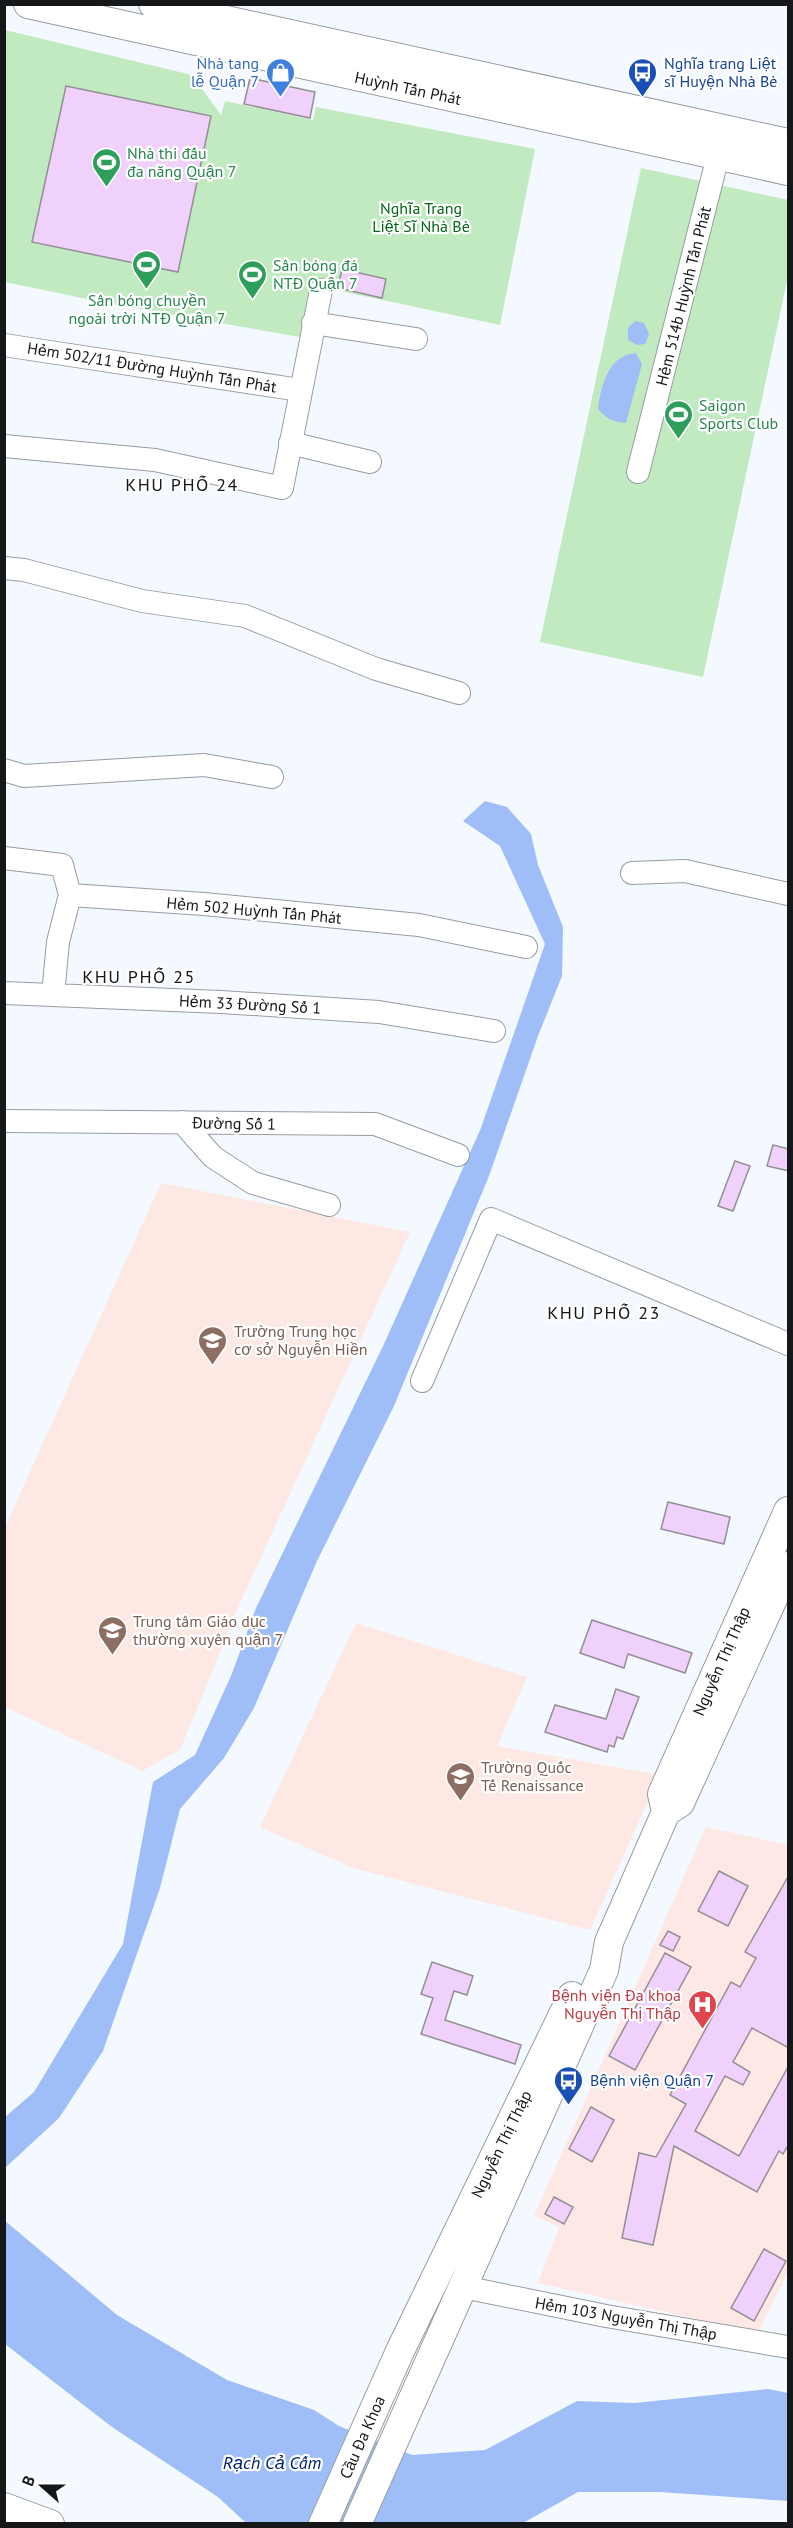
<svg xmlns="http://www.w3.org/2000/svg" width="793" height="2528" viewBox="0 0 793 2528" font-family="'PT Sans',sans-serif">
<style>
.education{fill:#fee8e4}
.medical{fill:#fee8e5}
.green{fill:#c1eac0}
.water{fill:#9fbef7}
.building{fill:#f0d1fb;stroke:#938f95;stroke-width:1.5}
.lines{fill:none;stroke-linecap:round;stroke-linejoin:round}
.minor-casing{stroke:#989ca2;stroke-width:24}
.major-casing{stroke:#989ca2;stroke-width:30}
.minor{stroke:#fff;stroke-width:22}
.major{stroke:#fff;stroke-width:28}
.labels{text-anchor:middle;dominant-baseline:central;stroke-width:4.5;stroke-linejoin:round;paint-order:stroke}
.shop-label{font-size:16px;fill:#366cbe;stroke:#fff;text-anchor:end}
.transit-label{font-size:16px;fill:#164399;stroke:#fff;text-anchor:start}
.street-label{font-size:16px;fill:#161719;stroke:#fff}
.leisure-label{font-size:16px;fill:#27864d;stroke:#fff;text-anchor:start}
.park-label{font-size:16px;fill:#046514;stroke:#fff}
.education-label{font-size:16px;fill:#785e54;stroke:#fff;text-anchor:start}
.health-label{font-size:16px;fill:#be3a42;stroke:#fff;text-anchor:end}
.neighbourhood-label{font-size:18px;letter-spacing:1.5px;fill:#161719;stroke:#fff}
.water-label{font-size:18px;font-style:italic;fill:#00216f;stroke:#fff}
</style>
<rect width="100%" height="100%" fill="#f4f8ff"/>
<!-- education -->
<path class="education" d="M161,1183L410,1232L240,1603L180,1750L142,1771L5,1707V1527Z
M356,1623L527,1677L497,1746L660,1775L590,1930L353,1868L260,1827Z"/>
<!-- medical -->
<path class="medical" d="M706,1827L788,1845V2272L758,2333L538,2283L559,2227L534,2216Z"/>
<!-- green -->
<path class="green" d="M5,30L192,75L221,115L225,101L313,120L316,107L535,149L500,325L317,286L306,338L106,303L5,282Z
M641,168L788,200V276L703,677L540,642Z"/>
<!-- water -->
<path class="water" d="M635,321L644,323L649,334L645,344L637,345L628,340V328Z
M636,353L642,364L626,423C613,422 607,419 598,409C601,386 608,355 636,353Z
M485,801L507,807L531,834L538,865L563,927L562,976L538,1036L489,1176L394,1406L317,1561L254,1708L224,1758L180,1809L160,1888L103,2051L59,2118L5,2168V2117L34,2092L123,1944L153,1782L195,1755L231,1676L256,1608L384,1344L481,1128L545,944L500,846L463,821Z
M4,2220L117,2315L227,2380L314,2410L339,2426L412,2455L485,2450L577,2401L635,2403L768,2389L788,2393V2501L660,2492H578L523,2523H246L218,2497L112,2427L5,2344Z"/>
<!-- building -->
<path class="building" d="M250,78L315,92L310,118L244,104Z
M66,86L211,116L178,272L32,242Z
M342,269L386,279L382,298L338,288Z
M773,1145L789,1149V1171L767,1166Z
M735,1161L750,1166L733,1211L718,1206Z
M668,1502L730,1517L724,1544L661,1529Z
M592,1620L692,1653L685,1673L628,1654L624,1668L580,1653Z
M616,1689L639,1697L623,1739L617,1737L614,1747L609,1745L607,1752L545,1732L555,1705L606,1719Z
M719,1871L748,1886L728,1926L698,1911Z
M789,1875V2048L752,2028L733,2062L750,2072L743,2085L725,2076L695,2131L739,2156L789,2065V2144L783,2154L779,2151L757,2192L674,2146L653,2245L622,2238L639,2153L656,2157L686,2104L670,2095L731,1982L740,1987L756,1958L745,1952Z
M668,1931L680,1937L673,1951L660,1945Z
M665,1953L691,1967L635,2070L609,2056Z
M432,1962L473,1976L467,1995L454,1991L445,2020L521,2045L515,2064L421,2034L433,1998L421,1994Z
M591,2107L614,2120L592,2162L569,2149Z
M554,2197L573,2207L564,2224L545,2214Z
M764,2249L786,2261L754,2321L731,2308Z"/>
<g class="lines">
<defs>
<path id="minor" d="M313,323L416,339
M4,345L300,390
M290,443L370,462
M4,446L155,460L282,488L321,290
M638,472L718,156
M4,568L24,570L142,601L245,616L376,669L459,693
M4,770L24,776L204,765L272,777
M4,858L62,865L70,895L204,904L419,925L526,947
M632,873L685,871L788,894
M4,993L221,1002L379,1012L494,1031
M53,995L58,942L70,895
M4,1121L375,1124L458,1155
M182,1122L213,1157L253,1183L329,1205
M422,1381L491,1219L788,1344
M463,2287L606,2316L788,2347"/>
<path id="major" d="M28,4L788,171
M153,4L788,143
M666,1812L662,1794L788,1511
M4,2507L50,2524
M323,2524L400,2351L572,1996
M357,2524L604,1970L609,1942L666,1812L680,1803L788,1566"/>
</defs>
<!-- minor casing -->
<use href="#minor" class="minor-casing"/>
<!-- major casing -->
<use href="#major" class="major-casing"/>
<!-- minor -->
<use href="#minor" class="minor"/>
<!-- major -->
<use href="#major" class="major"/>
</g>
<!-- icons -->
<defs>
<symbol id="shop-pin" viewBox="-11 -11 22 30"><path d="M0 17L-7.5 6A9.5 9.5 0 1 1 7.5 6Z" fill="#3f7fe0" stroke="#fff"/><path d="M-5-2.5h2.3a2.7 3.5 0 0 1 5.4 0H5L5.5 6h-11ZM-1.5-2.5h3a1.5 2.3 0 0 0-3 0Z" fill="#fff"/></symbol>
<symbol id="bus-pin" viewBox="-11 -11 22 30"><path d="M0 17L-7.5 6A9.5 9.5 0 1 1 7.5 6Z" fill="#1a4fb4" stroke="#fff"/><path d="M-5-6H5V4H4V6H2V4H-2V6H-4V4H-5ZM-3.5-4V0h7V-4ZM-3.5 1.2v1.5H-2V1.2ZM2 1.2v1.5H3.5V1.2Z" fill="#fff"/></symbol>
<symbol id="stadium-pin" viewBox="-11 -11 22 30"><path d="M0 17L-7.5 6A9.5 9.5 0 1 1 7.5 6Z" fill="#2e9e5b" stroke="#fff"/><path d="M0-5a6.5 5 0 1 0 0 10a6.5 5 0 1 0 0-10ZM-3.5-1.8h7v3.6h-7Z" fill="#fff"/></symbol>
<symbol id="school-pin" viewBox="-11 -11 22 30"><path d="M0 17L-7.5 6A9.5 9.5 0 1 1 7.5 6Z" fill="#8d6e63" stroke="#fff"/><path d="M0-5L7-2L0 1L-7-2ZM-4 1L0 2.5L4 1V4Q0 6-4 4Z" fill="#fff"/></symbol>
<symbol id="hospital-pin" viewBox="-11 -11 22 30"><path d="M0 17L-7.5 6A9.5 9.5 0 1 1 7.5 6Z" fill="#e0444e" stroke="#fff"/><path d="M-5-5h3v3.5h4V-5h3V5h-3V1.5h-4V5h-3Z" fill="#fff"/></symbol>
</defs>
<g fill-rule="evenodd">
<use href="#shop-pin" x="264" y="56" width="33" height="45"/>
<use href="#bus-pin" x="626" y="56" width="33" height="45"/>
<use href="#stadium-pin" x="90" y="146" width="33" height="45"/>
<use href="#stadium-pin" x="130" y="248" width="33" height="45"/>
<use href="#stadium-pin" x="236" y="258" width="33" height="45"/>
<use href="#stadium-pin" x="662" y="398" width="33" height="45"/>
<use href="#school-pin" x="196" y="1324" width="33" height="45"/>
<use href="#school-pin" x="96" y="1614" width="33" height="45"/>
<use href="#school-pin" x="444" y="1760" width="33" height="45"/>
<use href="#hospital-pin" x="686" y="1988" width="33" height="45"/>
<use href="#bus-pin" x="552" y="2064" width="33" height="45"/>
</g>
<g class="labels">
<!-- shop labels -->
<g class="shop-label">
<text x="259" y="63">Nhà tang<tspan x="259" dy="18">lễ Quận 7</tspan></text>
</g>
<!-- transit labels -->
<g class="transit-label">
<text x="664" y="63">Nghĩa trang Liệt<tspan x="664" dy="18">sĩ Huyện Nhà Bè</tspan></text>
<text x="590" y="2080">Bệnh viện Quận 7</text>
</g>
<!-- street labels -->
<g class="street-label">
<text transform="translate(408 88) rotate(12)">Huỳnh Tấn Phát</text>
<text transform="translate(683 296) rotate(-76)">Hẻm 514b Huỳnh Tấn Phát</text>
<text transform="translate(152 367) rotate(9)">Hẻm 502/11 Đường Huỳnh Tấn Phát</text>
<text transform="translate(254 910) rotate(5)">Hẻm 502 Huỳnh Tấn Phát</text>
<text transform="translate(250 1004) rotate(3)">Hẻm 33 Đường Số 1</text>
<text transform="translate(234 1123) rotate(1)">Đường Số 1</text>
<text transform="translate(721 1661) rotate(-66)">Nguyễn Thị Thập</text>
<text transform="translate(501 2144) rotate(-64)">Nguyễn Thị Thập</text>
<text transform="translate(626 2318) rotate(10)">Hẻm 103 Nguyễn Thị Thập</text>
<text transform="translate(362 2437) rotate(-66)">Cầu Đa Khoa</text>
</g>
<!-- leisure labels -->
<g class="leisure-label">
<text x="127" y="153">Nhà thi đấu<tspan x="127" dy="18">đa năng Quận 7</tspan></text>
<text x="273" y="265">Sân bóng đá<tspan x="273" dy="18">NTĐ Quận 7</tspan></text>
<text x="147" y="300" text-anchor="middle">Sân bóng chuyền<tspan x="147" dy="18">ngoài trời NTĐ Quận 7</tspan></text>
<text x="699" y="405">Saigon<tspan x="699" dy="18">Sports Club</tspan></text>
</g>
<!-- park labels -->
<g class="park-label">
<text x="421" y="208">Nghĩa Trang<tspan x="421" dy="18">Liệt Sĩ Nhà Bè</tspan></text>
</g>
<!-- education labels -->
<g class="education-label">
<text x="234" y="1331">Trường Trung học<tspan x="234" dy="18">cơ sở Nguyễn Hiền</tspan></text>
<text x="133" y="1621">Trung tâm Giáo dục<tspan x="133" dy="18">thường xuyên quận 7</tspan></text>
<text x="481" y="1767">Trường Quốc<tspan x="481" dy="18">Tế Renaissance</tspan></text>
</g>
<!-- health labels -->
<g class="health-label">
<text x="681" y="1995">Bệnh viện Đa khoa<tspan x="681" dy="18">Nguyễn Thị Thập</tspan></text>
</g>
<!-- neighbourhood labels -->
<g class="neighbourhood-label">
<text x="182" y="484">KHU PHỐ 24</text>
<text x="139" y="976">KHU PHỐ 25</text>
<text x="604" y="1312">KHU PHỐ 23</text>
</g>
<!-- water labels -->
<g class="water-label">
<text x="272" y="2462">Rạch Cả Cấm</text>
</g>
</g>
<!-- border -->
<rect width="793" height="2528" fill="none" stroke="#161719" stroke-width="12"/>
<!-- north arrow -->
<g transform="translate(42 2486) rotate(291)" stroke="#ffffff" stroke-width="4.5" paint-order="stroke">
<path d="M0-4.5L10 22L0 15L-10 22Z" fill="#161719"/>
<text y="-9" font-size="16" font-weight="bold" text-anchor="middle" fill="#161719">B</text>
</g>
</svg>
